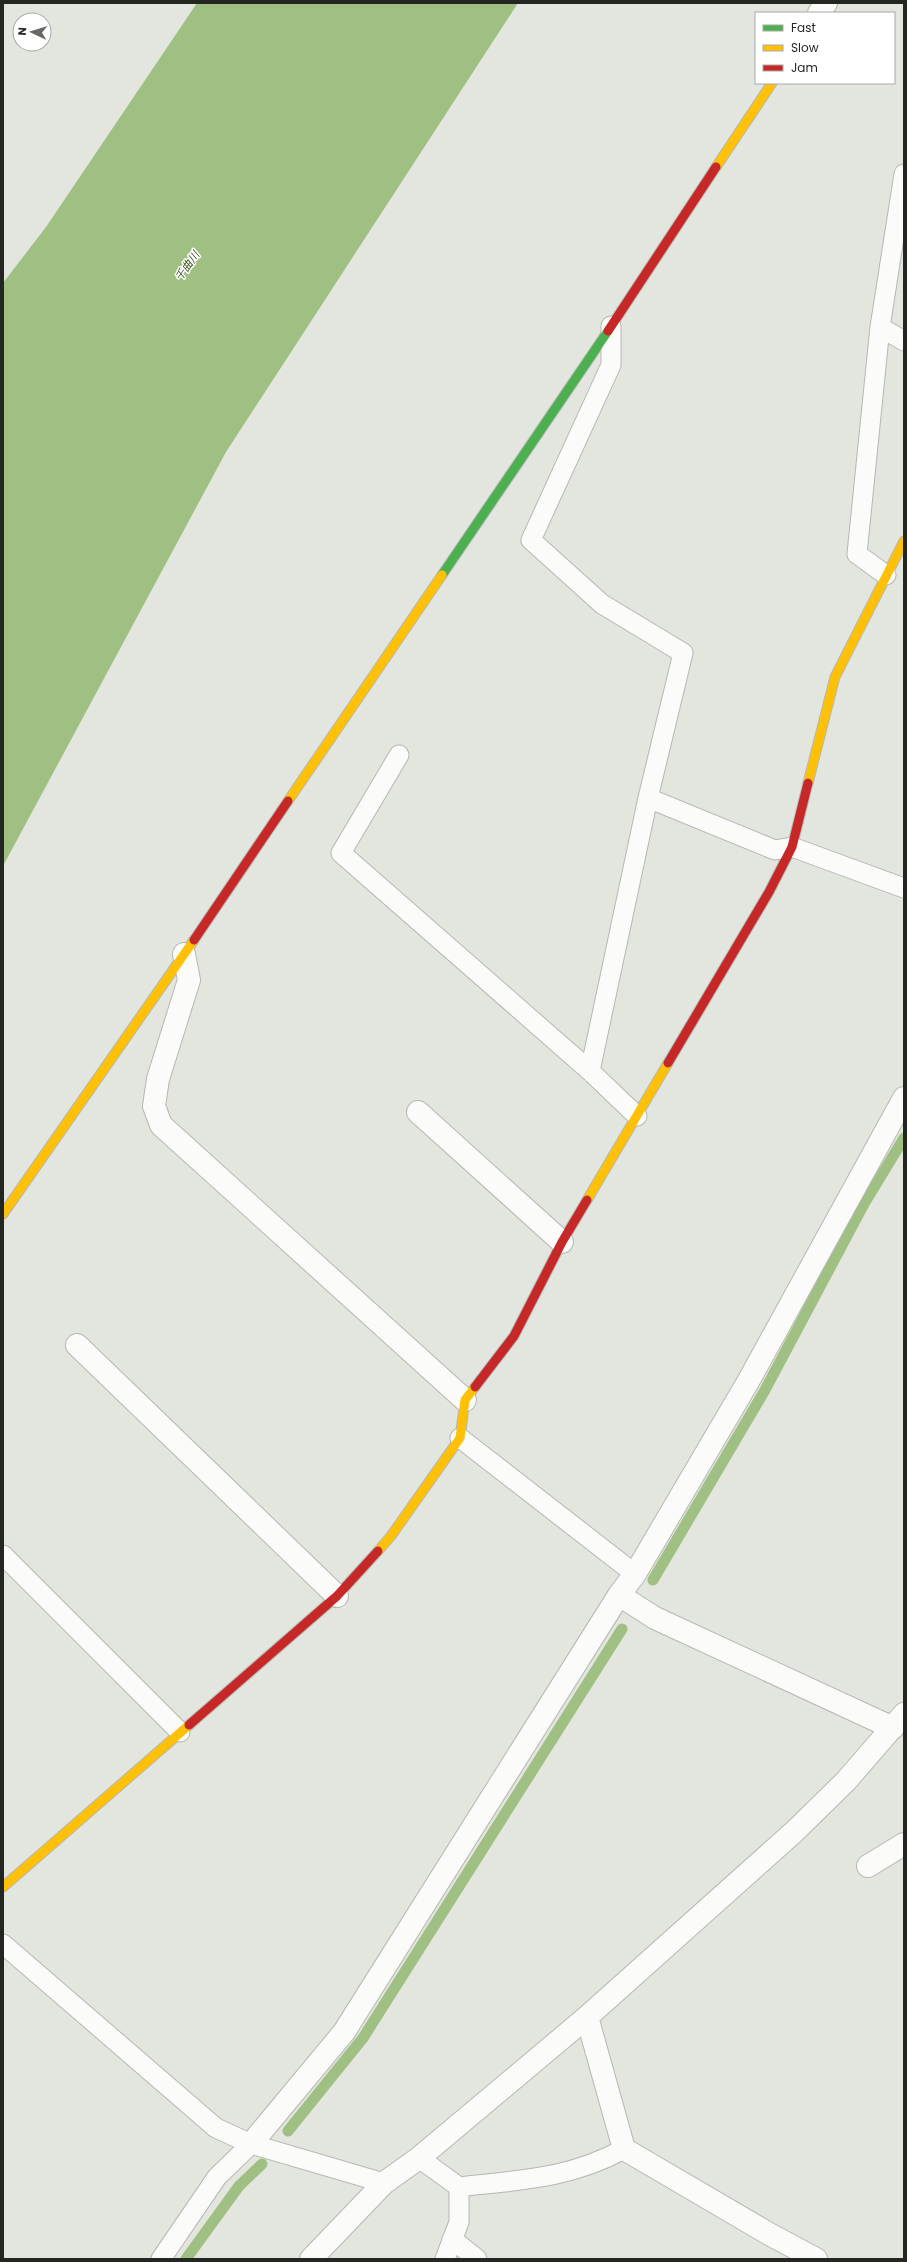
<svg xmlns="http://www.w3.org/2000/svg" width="907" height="2262" viewBox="0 0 907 2262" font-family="Poppins,'Noto Sans JP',sans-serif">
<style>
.water{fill:#a0c083}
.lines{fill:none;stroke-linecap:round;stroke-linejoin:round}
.stream{stroke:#a0c083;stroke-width:11}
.lane-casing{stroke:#b5b8b3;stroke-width:21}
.street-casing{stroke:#b5b8b3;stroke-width:24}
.fast-casing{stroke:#b5b8b3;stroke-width:11}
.slow-casing{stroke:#b5b8b3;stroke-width:11}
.jam-casing{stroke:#b5b8b3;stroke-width:11}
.lane{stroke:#fbfbfa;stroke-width:19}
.street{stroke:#fbfbfa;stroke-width:22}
.fast{stroke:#4caf50;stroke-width:9}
.slow{stroke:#ffc107;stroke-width:9}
.jam{stroke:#c62828;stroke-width:9}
.labels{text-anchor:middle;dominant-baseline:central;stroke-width:3;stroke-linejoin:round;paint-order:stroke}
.water-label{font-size:11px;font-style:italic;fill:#355117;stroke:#fff}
</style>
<rect width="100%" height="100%" fill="#e2e6de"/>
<!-- water -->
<path class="water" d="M197,3H518L226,452L3,866V283L46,227Z"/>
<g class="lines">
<!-- stream -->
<path class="stream" d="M653,1580L765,1390L864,1204L904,1138
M288,2131L363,2038L622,1629
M186,2259L239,2186L262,2164"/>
<defs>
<path id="lane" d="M880,327L904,341
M886,575L857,554L880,327L904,174
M399,755L341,853L590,1071L637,1116
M648,798L775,850L792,847L904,888
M590,1071L648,798L683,653L602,604L531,540L611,365V326
M460,1438L635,1574
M3,1555L180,1732
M3,1944L216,2128L251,2144L384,2183
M419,2158L459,2187C519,2180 569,2179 624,2149
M452,2239L477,2259
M161,2259L217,2177L251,2144
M445,2259L459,2222V2187"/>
<path id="street" d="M819,13L826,3
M184,954L189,980L158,1079L154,1106L161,1125L465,1400
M418,1112L562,1242
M77,1345L337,1596
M619,1595L655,1618L893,1728
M868,1866L904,1844
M587,2017L624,2149L771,2235L816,2259
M251,2144L344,2032L619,1595L635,1574L749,1380L904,1098
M311,2259L384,2183L419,2158L587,2017L795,1831L846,1781L904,1714"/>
<path id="fast" d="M442,575L608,331"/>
<path id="slow" d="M716,167L772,83
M808,783L835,677L904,541
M288,801L442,575
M587,1200L668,1063
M3,1214L194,940
M378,1551L391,1536L460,1438L465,1400L475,1387
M3,1887L189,1725"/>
<path id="jam" d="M608,331L716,167
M194,940L288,801
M668,1063L769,892L792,847L808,783
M475,1387L514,1336L562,1242L587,1200
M189,1725L337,1596L378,1551"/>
</defs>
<!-- lane casing -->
<use href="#lane" class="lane-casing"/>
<!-- street casing -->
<use href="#street" class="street-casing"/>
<!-- fast casing -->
<use href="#fast" class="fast-casing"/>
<!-- slow casing -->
<use href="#slow" class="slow-casing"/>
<!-- jam casing -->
<use href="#jam" class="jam-casing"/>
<!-- lane -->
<use href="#lane" class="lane"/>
<!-- street -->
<use href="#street" class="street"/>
<!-- fast -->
<use href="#fast" class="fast"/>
<!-- slow -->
<use href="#slow" class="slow"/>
<!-- jam -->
<use href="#jam" class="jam"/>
</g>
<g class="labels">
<!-- water labels -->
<g class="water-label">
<text transform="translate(187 266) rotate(-55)">千曲川</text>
</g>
</g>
<!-- border -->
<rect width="907" height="2262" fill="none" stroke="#232621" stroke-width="8"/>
<!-- legend -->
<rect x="755" y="12" width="140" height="72" fill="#ffffff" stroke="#a7a8a6"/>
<rect x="763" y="25" width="20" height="6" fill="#4caf50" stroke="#a7a8a6"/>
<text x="791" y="32" font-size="12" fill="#232621">Fast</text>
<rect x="763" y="45" width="20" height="6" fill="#ffc107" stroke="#a7a8a6"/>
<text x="791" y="52" font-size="12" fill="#232621">Slow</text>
<rect x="763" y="65" width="20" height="6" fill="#c62828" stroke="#a7a8a6"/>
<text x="791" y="72" font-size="12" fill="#232621">Jam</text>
<!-- north arrow -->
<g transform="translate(32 32) rotate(274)"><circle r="19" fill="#ffffff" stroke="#a7a8a6"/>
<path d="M0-3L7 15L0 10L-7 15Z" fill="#666963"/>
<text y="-6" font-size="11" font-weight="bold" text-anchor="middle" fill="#232621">N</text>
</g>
</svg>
